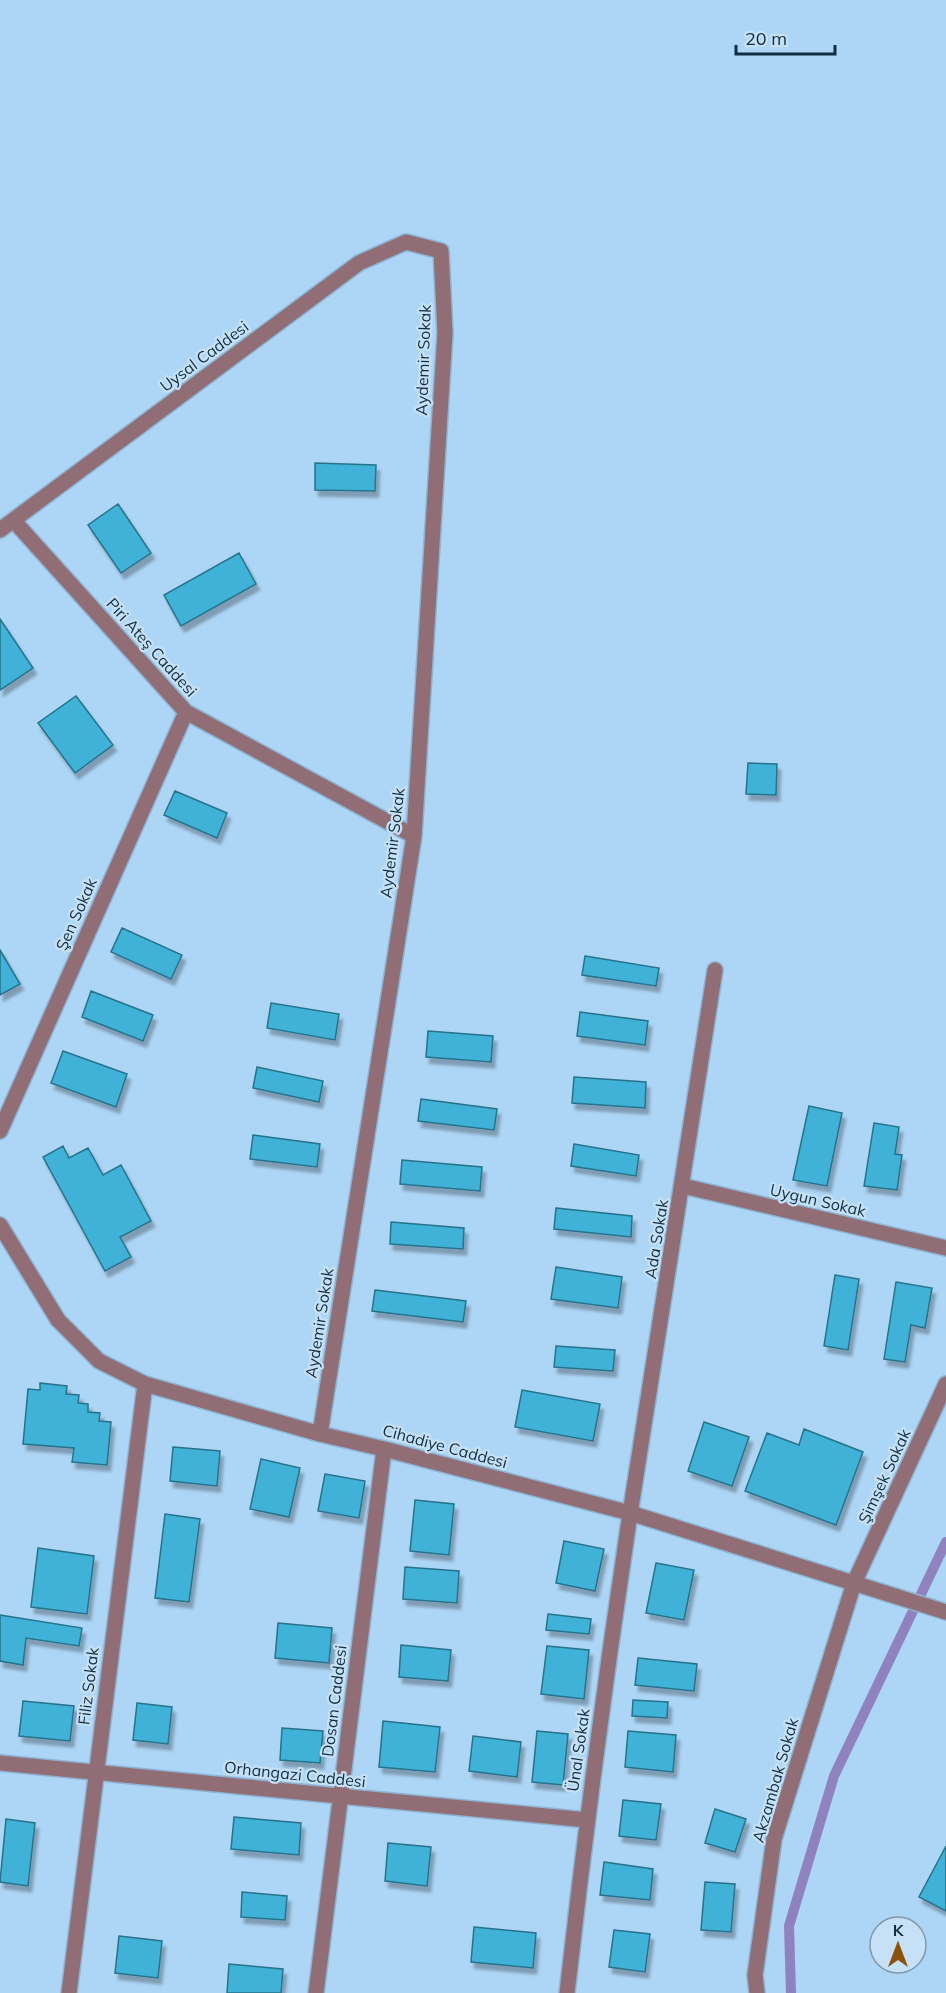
<svg xmlns="http://www.w3.org/2000/svg" width="946" height="1993" viewBox="0 0 946 1993" font-family="Mulish,sans-serif">
<style>
.lines{fill:none;stroke-linecap:round;stroke-linejoin:round}
.stream{stroke:#9082bf;stroke-width:10}
.building{fill:#40b2d7;stroke:#26738b;stroke-width:1.5;filter:url(#shadow)}
.minor-casing{stroke:#8eb3d1;stroke-width:18}
.minor{stroke:#916e76;stroke-width:15}
.labels{text-anchor:middle;dominant-baseline:central;stroke-width:4.5;stroke-linejoin:round;paint-order:stroke}
.street-label{font-size:16px;fill:#112d42;stroke:#c6e1f6}
</style>
<defs>
<filter id="shadow"><feDropShadow dx="3.5" dy="6" stdDeviation="1.5" flood-color="#0004"/></filter>
</defs>
<rect width="100%" height="100%" fill="#add5f5"/>
<g class="lines">
<!-- stream -->
<path class="stream" d="M791,1993L789,1926L834,1776L946,1542"/>
</g>
<!-- building -->
<path class="building" d="M315,463L376,465L375,491L315,490Z
M118,504L151,553L121,573L88,525Z
M239,553L256,584L181,626L164,595Z
M0,619L33,668L0,690Z
M76,696L113,745L75,773L38,723Z
M748,763L777,764L776,795L746,794Z
M175,791L227,813L217,838L164,815Z
M122,928L182,955L171,979L111,952Z
M0,950L20,984L0,995Z
M585,956L659,968L656,986L582,975Z
M91,991L153,1015L143,1041L82,1017Z
M271,1003L339,1014L335,1040L267,1028Z
M580,1012L648,1021L645,1045L577,1036Z
M428,1031L493,1036L491,1062L426,1057Z
M63,1051L127,1074L116,1107L51,1083Z
M257,1067L323,1081L319,1102L253,1088Z
M574,1077L646,1082L645,1108L572,1103Z
M421,1099L497,1109L494,1130L418,1121Z
M809,1106L842,1113L827,1186L793,1180Z
M874,1123L899,1127L895,1154L902,1155L897,1190L864,1186Z
M253,1135L320,1144L317,1167L250,1159Z
M574,1144L639,1155L636,1176L571,1166Z
M63,1146L69,1158L88,1148L103,1175L121,1165L151,1221L120,1237L131,1257L105,1271L43,1157Z
M402,1160L482,1167L480,1191L400,1184Z
M556,1208L632,1216L631,1237L554,1229Z
M391,1222L464,1228L463,1249L390,1244Z
M556,1267L622,1277L618,1308L551,1299Z
M835,1275L859,1279L848,1350L824,1346Z
M896,1282L932,1288L925,1328L911,1325L905,1362L884,1359Z
M375,1290L466,1301L463,1322L372,1311Z
M556,1346L615,1350L613,1371L554,1367Z
M40,1383L67,1386L66,1394L79,1395L78,1403L88,1404V1412L100,1413L99,1421L111,1422L107,1465L72,1462L74,1448L23,1444L28,1389L40,1390Z
M522,1390L600,1404L593,1441L515,1427Z
M704,1422L749,1437L732,1486L688,1471Z
M804,1429L863,1452L836,1525L745,1491L767,1433L799,1445Z
M173,1447L220,1451L217,1486L170,1481Z
M261,1459L300,1468L289,1517L250,1509Z
M325,1474L365,1481L359,1518L318,1511Z
M415,1500L454,1504L449,1555L410,1551Z
M165,1514L200,1519L189,1602L155,1598Z
M564,1541L604,1549L595,1591L556,1583Z
M38,1548L94,1556L87,1614L31,1607Z
M656,1563L694,1570L684,1620L646,1613Z
M405,1567L459,1571L457,1603L403,1599Z
M548,1614L591,1619L589,1634L546,1630Z
M0,1615L82,1628L79,1646L26,1638L23,1665L0,1661Z
M278,1623L332,1628L329,1663L275,1658Z
M401,1645L451,1650L448,1681L399,1677Z
M547,1646L589,1650L584,1699L541,1694Z
M638,1658L697,1664L694,1691L635,1685Z
M633,1700L668,1702L667,1718L632,1716Z
M23,1701L74,1706L70,1741L19,1736Z
M137,1703L172,1707L168,1744L133,1740Z
M383,1721L440,1727L435,1772L379,1767Z
M282,1728L323,1731L320,1763L280,1760Z
M537,1731L568,1734L563,1785L532,1782Z
M628,1731L676,1735L673,1772L625,1767Z
M473,1736L521,1742L517,1777L469,1771Z
M623,1800L661,1804L656,1840L619,1836Z
M715,1809L746,1819L735,1852L705,1843Z
M234,1817L301,1823L299,1855L231,1849Z
M6,1819L35,1823L28,1886L0,1882Z
M388,1843L431,1847L427,1886L385,1881Z
M946,1846V1911L919,1897Z
M604,1862L653,1869L650,1900L600,1895Z
M705,1882L735,1884L731,1932L701,1930Z
M242,1892L287,1896L285,1920L241,1917Z
M474,1927L536,1933L533,1968L471,1962Z
M614,1930L650,1934L645,1972L609,1967Z
M119,1936L162,1941L158,1978L115,1973Z
M229,1964L283,1969L281,1993H227Z"/>
<g class="lines">
<defs>
<path id="minor" d="M14,521L186,712L414,836
M0,530L359,263L406,242L441,251L445,333L414,836L320,1434
M0,1131L186,712
M683,1186L946,1248
M0,1225L58,1320L99,1361L145,1384L320,1434L384,1449L630,1513L946,1612
M0,1763L587,1820
M69,1993L145,1384
M316,1993L384,1449
M567,1993C585,1833 606,1673 630,1514C657,1332 688,1151 715,970
M757,1993L755,1975L774,1839L854,1583L946,1384"/>
</defs>
<!-- minor casing -->
<use href="#minor" class="minor-casing"/>
<!-- minor -->
<use href="#minor" class="minor"/>
</g>
<g class="labels">
<!-- street labels -->
<g class="street-label">
<text transform="translate(204 356) rotate(-37)">Uysal Caddesi</text>
<text transform="translate(423 360) rotate(-88)">Aydemir Sokak</text>
<text transform="translate(152 647) rotate(48)">Piri Ateş Caddesi</text>
<text transform="translate(392 843) rotate(-83)">Aydemir Sokak</text>
<text transform="translate(76 914) rotate(-66)">Şen Sokak</text>
<text transform="translate(818 1200) rotate(13)">Uygun Sokak</text>
<text transform="translate(656 1239) rotate(-81)">Ada Sokak</text>
<text transform="translate(319 1323) rotate(-81)">Aydemir Sokak</text>
<text transform="translate(445 1446) rotate(15)">Cihadiye Caddesi</text>
<text transform="translate(884 1476) rotate(-65)">Şimşek Sokak</text>
<text transform="translate(88 1686) rotate(-83)">Filiz Sokak</text>
<text transform="translate(334 1701) rotate(-83)">Dosan Caddesi</text>
<text transform="translate(578 1750) rotate(-82)">Ünal Sokak</text>
<text transform="translate(295 1774) rotate(6)">Orhangazi Caddesi</text>
<text transform="translate(775 1780) rotate(-74)">Akzambak Sokak</text>
</g>
</g>
<!-- north arrow -->
<g transform="translate(898 1945)"><circle r="28" fill="#c6e1f6" stroke="#7e99ae" stroke-width="1.5"/>
<path d="M0-4.5L10 22L0 15L-10 22Z" fill="#8b510b"/>
<text y="-9" font-size="16" font-weight="bold" text-anchor="middle" fill="#112d42">K</text>
</g>
<!-- scale -->
<path d="M736 45v9h99v-9" fill="none" stroke="#112d42" stroke-width="3"/>
<text x="745" y="45" font-size="18" fill="#112d42" stroke="#c6e1f6" stroke-width="4.5" paint-order="stroke">20 m</text>
</svg>
